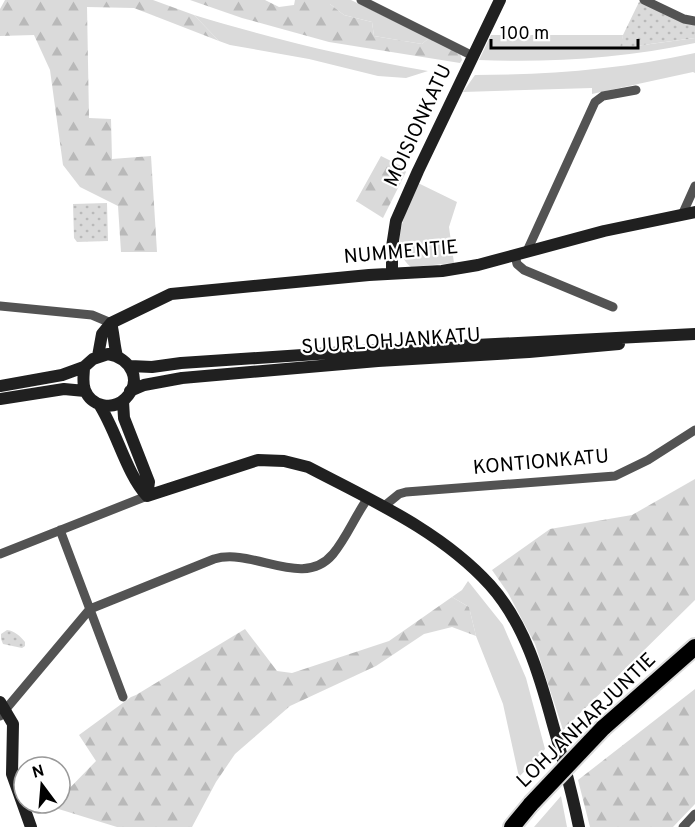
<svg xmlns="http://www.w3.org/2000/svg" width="695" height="827" viewBox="0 0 695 827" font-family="Overpass,sans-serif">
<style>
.grass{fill:#dadada}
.forest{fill:url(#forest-firs)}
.park{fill:url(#park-dots)}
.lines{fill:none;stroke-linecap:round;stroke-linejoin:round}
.highway-casing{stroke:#dbdbdb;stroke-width:20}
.street{stroke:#535353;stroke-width:9}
.secondary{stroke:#202020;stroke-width:12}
.highway{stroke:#000;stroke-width:16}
.highway-bridge-casing{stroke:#dbdbdb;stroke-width:20;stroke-linecap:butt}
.highway-bridge{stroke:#000;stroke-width:16}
.labels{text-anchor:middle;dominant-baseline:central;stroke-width:4.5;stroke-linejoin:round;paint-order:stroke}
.street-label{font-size:20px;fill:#000;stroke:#fff}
</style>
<defs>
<pattern id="forest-firs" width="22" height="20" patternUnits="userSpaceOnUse" patternTransform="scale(1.5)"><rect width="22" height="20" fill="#dadada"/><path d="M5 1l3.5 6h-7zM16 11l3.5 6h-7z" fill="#b9b9b9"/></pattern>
<pattern id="park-dots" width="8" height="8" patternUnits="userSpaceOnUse" patternTransform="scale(1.5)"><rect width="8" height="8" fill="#dadada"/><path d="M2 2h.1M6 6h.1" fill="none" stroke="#b9b9b9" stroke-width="1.8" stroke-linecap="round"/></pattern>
</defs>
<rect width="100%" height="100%" fill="#fff"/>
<!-- grass -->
<path class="grass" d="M330,0H351L429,38L422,44L374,36L372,22L344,15L330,4Z
M194,15C273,39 347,57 428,71L406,78L378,76L309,59L230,45L219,41Z
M491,35H623L621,48L695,38V43C625,58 550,63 479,60Z
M695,53V73L693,72L592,94V88L463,92L475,75C549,75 622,69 695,53Z
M418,183L457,202L449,227L454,263L411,267C386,248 409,205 418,183Z
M468,581L503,625L526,678L545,749L519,777L503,704L476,636L469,607L452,597L462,590Z
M561,796L567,827H534Z"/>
<!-- forest -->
<path class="forest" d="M5,0H153L194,15L219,41L134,8L87,7L89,118L111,119L112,159L151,156L157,252H121L118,206L80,187L63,165L50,70L34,35L0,36V9Z
M190,0H265L279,7L294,5L295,0H330V4L344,15L372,22L374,36L422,44L429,38L460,53L462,60L460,63L329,42L242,18Z
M381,156L401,166L406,172L383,218L356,201Z
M695,479V600L563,730L535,644L508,593L492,570L550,529L632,515Z
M452,597L469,607L476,636L452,627L424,634L376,666L290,706L235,754L216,782L192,827H117L52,807L56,803H60V798L96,761L79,735L131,697L136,695L245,629L277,671L292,673L389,641Z
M695,689V804L673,827H590L578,780Z"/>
<!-- park -->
<path class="park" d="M639,2L687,24L695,25V38L620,48L623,35Z
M107,203L108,241L77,242L74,238L73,204Z
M7,630C15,631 20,636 25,642V646L22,648L3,644L1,639V634Z"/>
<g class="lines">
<defs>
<path id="highway" d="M603,728L695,647
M512,827L531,804"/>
</defs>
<!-- highway casing -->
<use href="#highway" class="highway-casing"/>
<!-- street -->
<path class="street" d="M361,0L473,56
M644,0L684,19L695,21
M682,215L695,186
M527,251L595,102L603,96L636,90
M515,255L517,264L524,270L613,307
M0,306L92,315L111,323
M383,507L399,494L406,492L615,476L648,460L695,430
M60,530L123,697
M0,554L147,496
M0,716L90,609L214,559C253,547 303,590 333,554C347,537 355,516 368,498
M683,827L695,814"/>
<!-- secondary -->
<path class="secondary" d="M392,273V247L396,221L418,171L500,0
M111,323C114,334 114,345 117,356
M108,354C130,358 144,380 125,399C112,411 91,406 85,390C82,383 84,374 84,367L93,359Z
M98,356L102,334L111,323L171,294L369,275L442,271L478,265L604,231L695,212
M130,366L152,367L181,363L377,350L695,334
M0,386L62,375L84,367
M130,391L144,385L182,378L378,361L529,352L619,344
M0,399L64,389L85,391
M123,401L124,418L149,482L147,496
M99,404C117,432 126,473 147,496
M147,496L258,460L284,461L308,467C371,500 441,531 490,585C525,624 540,677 553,725C563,759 572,793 579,827
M0,702L13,724L12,774L31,827"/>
<!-- highway -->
<use href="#highway" class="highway"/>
<defs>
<path id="highway-bridge" d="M531,804L603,728"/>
</defs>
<!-- highway-bridge casing -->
<use href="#highway-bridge" class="highway-bridge-casing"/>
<!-- highway-bridge -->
<use href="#highway-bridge" class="highway-bridge"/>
</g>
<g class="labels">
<!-- street labels -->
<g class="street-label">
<text transform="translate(419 126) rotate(-65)">MOISIONKATU</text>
<text transform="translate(401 253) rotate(-5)">NUMMENTIE</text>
<text transform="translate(391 342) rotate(-4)">SUURLOHJANKATU</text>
<text transform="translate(541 463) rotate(-5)">KONTIONKATU</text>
<text transform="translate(587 721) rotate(-44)">LOHJANHARJUNTIE</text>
</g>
</g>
<!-- north arrow -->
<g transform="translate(42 785) rotate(344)"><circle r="28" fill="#ffffff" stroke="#999999" stroke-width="1.5"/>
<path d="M0-4.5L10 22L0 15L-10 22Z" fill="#000000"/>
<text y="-9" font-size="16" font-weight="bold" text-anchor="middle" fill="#000000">N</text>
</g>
<!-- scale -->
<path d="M491 39v9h147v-9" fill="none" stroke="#000000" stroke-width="3"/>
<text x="500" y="39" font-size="18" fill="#000000" stroke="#ffffff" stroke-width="4.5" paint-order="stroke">100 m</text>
</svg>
